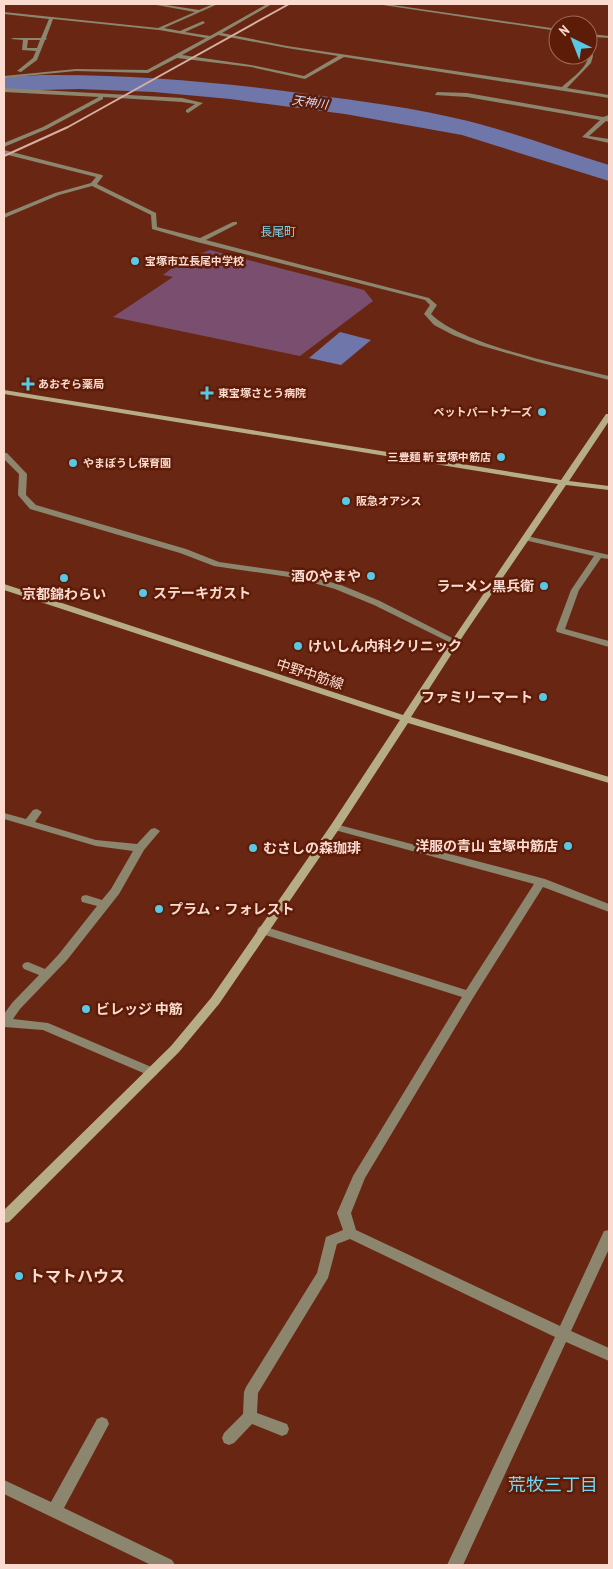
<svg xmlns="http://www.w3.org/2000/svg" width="613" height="1569" viewBox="0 0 613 1569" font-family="'PT Sans Narrow','Noto Sans JP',sans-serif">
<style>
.green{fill:#7a4e6e}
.water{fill:#6e76aa}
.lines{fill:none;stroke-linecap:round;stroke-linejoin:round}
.river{fill:#6e76aa;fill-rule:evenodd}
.street{fill:#8b866d;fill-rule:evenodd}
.secondary{fill:#b6ad86;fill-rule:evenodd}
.rail{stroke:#d7aea1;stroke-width:2}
.poi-dot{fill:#59c8e4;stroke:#5d1c07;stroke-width:2}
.labels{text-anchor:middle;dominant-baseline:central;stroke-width:5;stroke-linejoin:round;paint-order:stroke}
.far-poi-label{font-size:11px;font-weight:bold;fill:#fbdad0;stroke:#5d1c07;text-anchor:start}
.far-water-label{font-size:12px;font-style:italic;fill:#d3d9f9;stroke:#5d1c07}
.far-neighbourhood-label{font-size:12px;fill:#74d8f2;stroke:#5d1c07}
.poi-label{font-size:14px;font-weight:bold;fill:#fbdad0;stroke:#5d1c07;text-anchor:start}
.street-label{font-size:14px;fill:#fbdad0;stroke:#5d1c07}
.near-poi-label{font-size:16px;font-weight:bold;fill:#fbdad0;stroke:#5d1c07;text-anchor:start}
.near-neighbourhood-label{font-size:18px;fill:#74d8f2;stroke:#5d1c07}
</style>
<rect width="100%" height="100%" fill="#692713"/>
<!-- green -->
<path class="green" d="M210,250L364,290L373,301L300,356L113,317L173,277L163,275L192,253L197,255Z"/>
<!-- water -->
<path class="water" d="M340,332L371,340L341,365L309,358Z"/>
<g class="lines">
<!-- river -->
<path class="river" d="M42,75C131,74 219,82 307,94C361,101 415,108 468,121C516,133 562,151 609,165V181L462,135L345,114L230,99L154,92L79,89L4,91V77Z"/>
<!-- street -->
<path class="street" d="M151,4H160L199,10L213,4H218L164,28L180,31L203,21L205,23L185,32L210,36L267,4H272L222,33L287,46L562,87C569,80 583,71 587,61C591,52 585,43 591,34L609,36V38L594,37L591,41L593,56L591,63L567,88L609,95V98L344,57L305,79L251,67L177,58L148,73L76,71L4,78V76L76,69L147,70L206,38L159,30L53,19L46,38L47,39L45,40L37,60L21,72L17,71L33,58L36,51L22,50L23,40L11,39L13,38H41L49,19L4,14V12L158,28L195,12ZM218,35L287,48L338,56L304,76L251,65L182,55ZM28,40H40L37,48H27Z
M376,4H386L558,29V31Z
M4,88L182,98L203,103L188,113L186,112V110L195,104L182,102L103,97V99L47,129L4,147V143L43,127L99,97L4,92Z
M437,92L467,93L603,117L609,115V122L606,121L589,136L609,139V143L582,137L600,120L467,97L435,95Z
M4,150L102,175L103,176L97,184L156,213L157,227L200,238L233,222H237V224L206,240L429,298L437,305L431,314C462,345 564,365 609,376V380L538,362L479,345L453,335L434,325L425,315L424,314L430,305L425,300L197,242L152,229L151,215L92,186L59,195L4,218V214L55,193L91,183L96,177L4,154Z
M4,453H7L27,474L26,495L36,505L186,549L219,562L297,573L341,585L380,601L460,642L456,645L453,644L374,605L335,589L296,578L214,566L180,553L30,509L18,495L19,474L4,459Z
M524,536H527L609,555V559L601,558L579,590L565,629L609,641V647L557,632L556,630L571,590L594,556L524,540Z
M37,809L42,812L35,822L96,840L137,844L151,829L155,828L160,831L144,850L119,894L67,960L20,1009L13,1019L48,1023L156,1069L158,1072L156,1075L152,1077L148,1075L43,1030L4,1027V1014L12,1003L39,975L24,969L22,966L24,963L28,962L45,969L59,954L97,906L82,902L81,899L82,896L86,895L102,900L111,889L133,851L96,846L4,819V813L26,819L33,810Z
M335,824L545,879L609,904V912L543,887L473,998L365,1178L351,1213L356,1230L560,1326L604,1231L609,1230V1249L571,1331L609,1348V1361L566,1342L463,1565H447L555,1337L350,1239L337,1244L328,1278L258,1393L257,1413L287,1424L289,1429L287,1434L282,1436L252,1424L234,1443L229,1445L224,1443L222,1438L224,1433L243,1414L244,1392L246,1387L317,1273L326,1237L343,1230L337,1213L353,1176L462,997L259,933L257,930L259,927L263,926L466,990L534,884L331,829L330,827Z
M102,1417L107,1419L109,1424L64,1508L172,1560L175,1565H151L4,1494V1480L51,1502L97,1419Z"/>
<!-- secondary -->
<path class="secondary" d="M4,390L561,480L606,414H609V421L569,481L609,486V490L566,485L465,633L411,717L609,777V783L408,723L339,829L219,1004L179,1052L9,1222L4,1223V1210L171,1046L211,998L331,825L400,720L4,590V584L403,715L457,633L558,484L4,394Z"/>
<!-- rail -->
<path class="rail" d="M4,156L68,127L289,4"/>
</g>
<!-- markers -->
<g class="poi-dot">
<circle cx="135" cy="261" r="5"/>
<path d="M25.5 376.5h5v5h5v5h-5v5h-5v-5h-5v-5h5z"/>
<path d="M204.5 385.5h5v5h5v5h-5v5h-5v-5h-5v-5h5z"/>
<circle cx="542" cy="412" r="5"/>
<circle cx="501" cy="457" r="5"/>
<circle cx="73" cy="463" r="5"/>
<circle cx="346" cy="501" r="5"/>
<circle cx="371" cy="576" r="5"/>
<circle cx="64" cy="578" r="5"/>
<circle cx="544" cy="586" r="5"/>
<circle cx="143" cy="593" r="5"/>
<circle cx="298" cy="646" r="5"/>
<circle cx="543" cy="697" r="5"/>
<circle cx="568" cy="846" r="5"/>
<circle cx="253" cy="848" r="5"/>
<circle cx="159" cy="909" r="5"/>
<circle cx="86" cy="1009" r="5"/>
<circle cx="19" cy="1276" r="5"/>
</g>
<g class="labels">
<!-- far-poi labels -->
<g class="far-poi-label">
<text x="145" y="261">宝塚市立長尾中学校</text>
<text x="38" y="384">あおぞら薬局</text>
<text x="218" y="393">東宝塚さとう病院</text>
<text x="532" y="412" text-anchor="end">ペットパートナーズ</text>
<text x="491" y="457" text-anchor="end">三豊麺 斬 宝塚中筋店</text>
<text x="83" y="463">やまぼうし保育園</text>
<text x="356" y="501">阪急オアシス</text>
</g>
<!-- far-water labels -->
<g class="far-water-label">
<text transform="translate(310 102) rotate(8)">天神川</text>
</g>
<!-- far-neighbourhood labels -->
<g class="far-neighbourhood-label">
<text x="278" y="231">長尾町</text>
</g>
<!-- poi labels -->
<g class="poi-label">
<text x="361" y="576" text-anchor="end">酒のやまや</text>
<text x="534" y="586" text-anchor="end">ラーメン黒兵衛</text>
<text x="153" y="593">ステーキガスト</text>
<text x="64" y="594" text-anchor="middle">京都錦わらい</text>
<text x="308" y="646">けいしん内科クリニック</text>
<text x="533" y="697" text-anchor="end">ファミリーマート</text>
<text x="558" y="846" text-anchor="end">洋服の青山 宝塚中筋店</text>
<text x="263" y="848">むさしの森珈琲</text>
<text x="169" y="909">プラム・フォレスト</text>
<text x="96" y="1009">ビレッジ 中筋</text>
</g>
<!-- street labels -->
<g class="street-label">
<text transform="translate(310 674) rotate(18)">中野中筋線</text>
</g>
<!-- near-poi labels -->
<g class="near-poi-label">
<text x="29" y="1276">トマトハウス</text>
</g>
<!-- near-neighbourhood labels -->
<g class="near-neighbourhood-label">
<text x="553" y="1484">荒牧三丁目</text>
</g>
</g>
<!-- border -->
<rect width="613" height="1569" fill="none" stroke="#fbdad0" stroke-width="10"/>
<!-- north arrow -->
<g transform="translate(573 40) rotate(317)"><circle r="24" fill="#5d1c07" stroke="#9c6857"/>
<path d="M0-4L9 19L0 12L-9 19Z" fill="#59c8e4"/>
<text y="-8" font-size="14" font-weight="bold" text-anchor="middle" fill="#fbdad0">N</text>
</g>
</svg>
